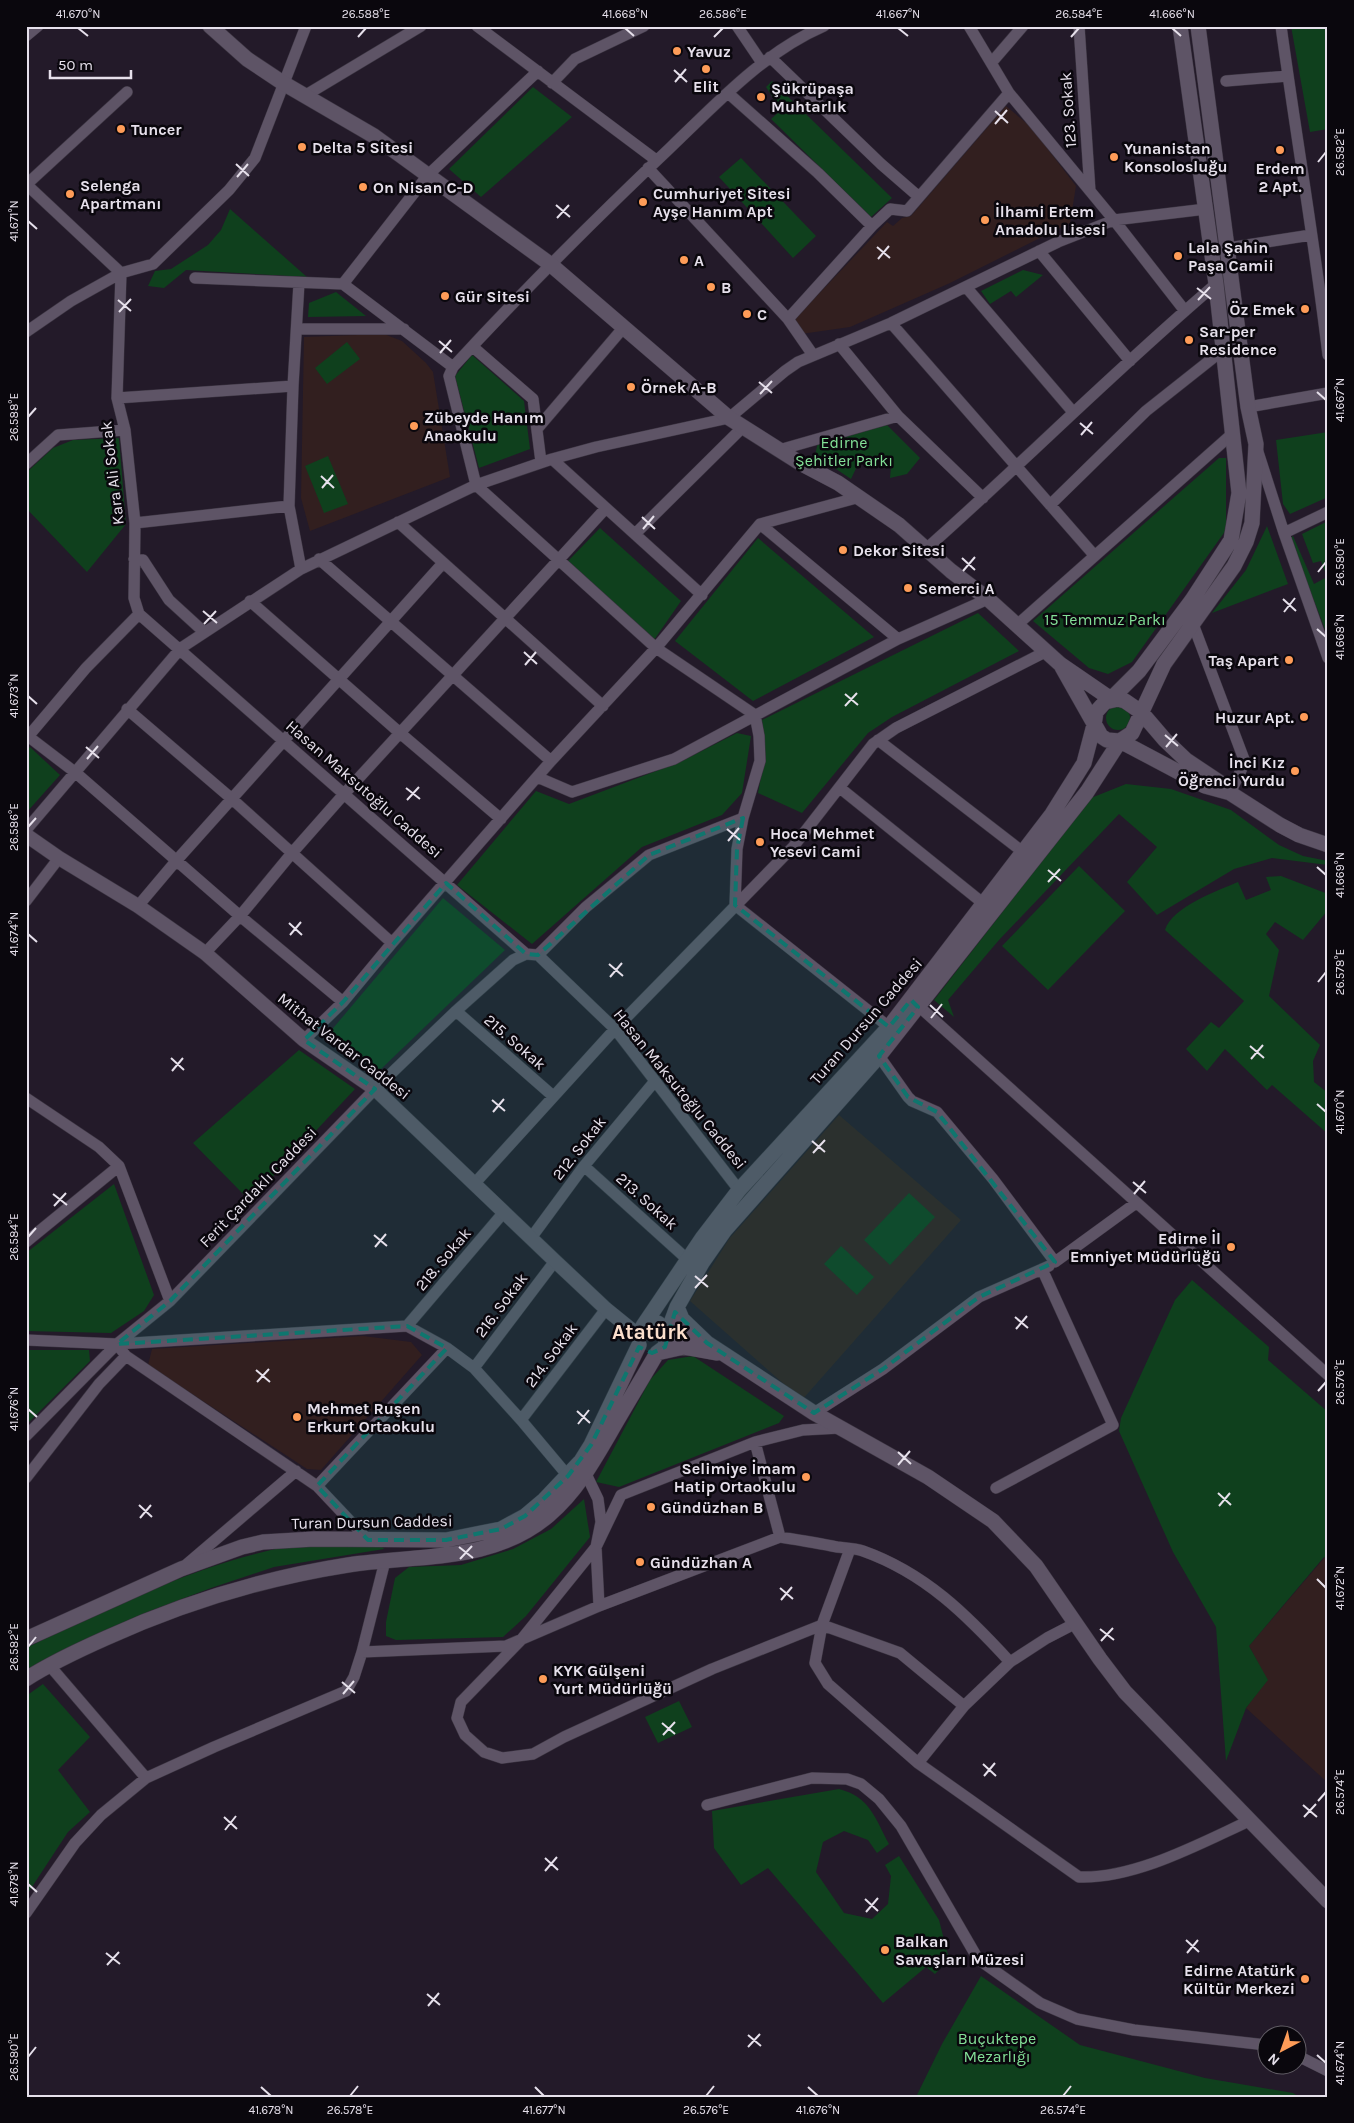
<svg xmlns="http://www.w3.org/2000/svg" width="1354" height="2123" viewBox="0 0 1354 2123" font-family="Karla,sans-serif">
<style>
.education{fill:#321f1f}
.green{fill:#0f401d}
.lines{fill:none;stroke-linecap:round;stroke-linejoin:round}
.minor-casing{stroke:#3c3542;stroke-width:12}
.tertiary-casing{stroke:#3c3542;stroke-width:15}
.secondary-casing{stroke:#3c3542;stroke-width:16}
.minor{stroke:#5e5466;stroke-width:11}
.tertiary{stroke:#5e5466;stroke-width:14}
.secondary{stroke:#5e5466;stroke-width:15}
.marked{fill:#0f766e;fill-opacity:0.2;stroke:#0f766e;stroke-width:4;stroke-dasharray:10 6;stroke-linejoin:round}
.ticks{fill:none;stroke:#e6e0eb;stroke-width:2}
.poi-dot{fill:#fe9c58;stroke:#0a070d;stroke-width:2}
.labels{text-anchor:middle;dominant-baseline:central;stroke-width:5;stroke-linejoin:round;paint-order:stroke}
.poi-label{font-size:16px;font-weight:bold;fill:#e6e0eb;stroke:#0a070d;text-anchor:start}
.street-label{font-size:16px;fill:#e6e0eb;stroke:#0a070d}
.park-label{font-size:16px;fill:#83e097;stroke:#0a070d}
.district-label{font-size:21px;font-weight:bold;fill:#fbdecc;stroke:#0a070d}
.neatline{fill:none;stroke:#e6e0eb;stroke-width:2}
.ticks-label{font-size:12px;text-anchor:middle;fill:#e6e0eb}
</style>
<rect width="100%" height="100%" fill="#231a29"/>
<!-- education -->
<path class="education" d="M1006,106L1031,127L1076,186L1070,223L950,283L850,327L801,334L794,320L887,222L893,226L902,218L911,216Z
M384,334L402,341L426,363L433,372L450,477L310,531L301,498L304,337Z
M839,1115L961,1220L802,1400L690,1301L729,1239Z
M363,1336L411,1342L422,1355L321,1470L307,1469L148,1365L152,1349Z
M1325,1557L1328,1560V1783L1246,1708L1267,1680L1249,1646Z"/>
<!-- green -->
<path class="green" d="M1291,26H1328V129L1310,132Z
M772,81L892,198L871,217L771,119L781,110L766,87Z
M533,87L572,117L481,197L449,169Z
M741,158L816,236L793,258L719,177Z
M230,209L307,277L186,270L164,288L148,286L155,271L171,269L208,245L221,230Z
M1023,270L1043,275L1016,297L1011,291L990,304L981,291Z
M336,292L366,316L308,317L309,303Z
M347,342L360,359L327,384L315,368Z
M472,355L524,401L530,449L479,468L455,376Z
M887,425L920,458L907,474L890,478L891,467L883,460H860L851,479L815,455L819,438Z
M1328,432V497L1290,514L1283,504L1276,440Z
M119,438L126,524L87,572L26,508V473L53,448L73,440Z
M328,456L348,504L324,513L305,466Z
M1219,458H1226V530L1132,662L1108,674L1089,668L1033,621Z
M1328,521V637L1290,538L1293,536L1314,584L1327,577L1321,561L1313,563L1302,534Z
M1267,526L1288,584L1212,613L1246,570Z
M600,528L681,601L654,640L568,561Z
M758,538L874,637L753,701L675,641Z
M978,613L1019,651L892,717L868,733L802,813L758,793L765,755L762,720Z
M1106 718a12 12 0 1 1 24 0a12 12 0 1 1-24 0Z
M737,733L751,736L742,793L722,815L642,847L532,944L457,885L536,791L569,804L680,762Z
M30,747L60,775L26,813V751Z
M1126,784L1171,789L1231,810L1279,845L1303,856L1328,861V865L1272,858L1234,869L1157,915L1127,882L1157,847L1119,814L999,940L948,1000L954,1017L934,1000L1091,798Z
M1079,866L1125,911L1048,990L1002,946Z
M1281,876L1328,894V910L1303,940L1275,922L1266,934L1279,950L1269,996L1320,1045L1313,1061L1314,1082L1328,1093V1134L1272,1085L1267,1090L1225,1049L1207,1071L1186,1049L1211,1022L1219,1028L1244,1001L1165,930C1172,907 1217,891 1238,882L1246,900L1271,890L1266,877Z
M443,898L505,950L380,1070L329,1033Z
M299,1050L355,1089L250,1201L193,1143Z
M114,1184L154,1295L144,1311L111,1333L26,1331V1253Z
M909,1193L935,1217L890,1265L864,1240Z
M841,1246L874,1277L857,1295L824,1264Z
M1192,1280L1269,1347L1268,1360L1328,1412V1560L1324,1557L1249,1646L1268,1680L1246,1708L1226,1761L1216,1627L1173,1552L1119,1431L1121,1418L1175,1300Z
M26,1350H89L90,1361L27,1424Z
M693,1356L784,1416L779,1423L619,1487L596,1482L650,1380L668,1360Z
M584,1499L590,1537L526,1616L503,1637L396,1640L386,1636V1622L395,1578L409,1567L461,1565L513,1549L551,1529Z
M290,1546H382L384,1549L274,1567L211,1588L150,1611L94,1637L26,1674V1648C111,1607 197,1564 290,1546Z
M43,1684L90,1737L58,1770L90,1812L68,1832L26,1896V1696Z
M679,1701L692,1727L658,1743L645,1717Z
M839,1789C870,1797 875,1818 889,1844L877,1853L868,1840L844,1831L823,1842L816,1872L844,1913L872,1919L888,1904L891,1876L885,1865L899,1856L939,1920L949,1959L935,1974L926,1967L883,2003L768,1868L741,1885L714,1848L712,1811Z
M981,1976L1080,2045L1205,2078L1293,2093L1299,2097H916L942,2044Z"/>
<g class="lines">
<defs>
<path id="minor" d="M477,26L656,160
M737,26L762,63
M969,26L1009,93L1114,220L1185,311
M1079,26L1090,191
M1281,26C1296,136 1315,245 1328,355
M26,36L38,26
M770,57L881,164L919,197
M992,62L1023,26
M1226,81L1288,76
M552,83L575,59L644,26
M728,93L818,173L872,226
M306,95L421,26
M648,168L788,319L813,355
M26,184L121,273L117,398L125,430L135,523L134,598L139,614L526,954
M27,184L127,92
M1228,248L1311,235
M1039,251L1130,361
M195,278L343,284L453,367
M299,283L293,386L289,506L301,569
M343,284L428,175L538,71
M966,287L1073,412
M788,319L872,226L890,209L907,211L1009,93
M891,323L1094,555
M297,329H404
M26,332L71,301L121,273L153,264L229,190L255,158L306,26
M839,344L898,416L983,498
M473,347L533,399L541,462
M117,398L293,386
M1248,407L1328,393
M537,429L624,327
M779,450L898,416
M1258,452L1284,533L1328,658
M552,459L702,595
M26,464L58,435L125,430
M1050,505L1146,411L1223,350
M398,522L603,706
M135,523L289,506
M760,524L898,639
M1284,533L1328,512
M635,534L743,427
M926,549C1024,462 1116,369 1216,284
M134,559L143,560L169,600L204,632
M319,559L551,761
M250,601L400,733L501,819
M1193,624L1245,762L1230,793
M1017,625L1232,434
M127,709L232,799L392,943
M29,737L76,773L240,916L343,1002
M26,739L86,668L139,614
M878,740L1023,852
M537,777L572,792L674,759L898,639L988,599
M840,788L984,904
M26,830L181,648L301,569L476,485L552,459L596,447L729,418L785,371L798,362L891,323L1058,242L1114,220L1206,209
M26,901L59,858
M735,905L737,849L743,818L760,761L759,736L755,715L656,648L476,485L449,376L453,367C523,291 596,218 671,147C718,102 764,52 824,26
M735,905L889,1027
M138,906L176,861L443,563
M205,953L240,916L292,853L345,793L606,508
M538,955L586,907L649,855L743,818
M913,1001L1328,1375
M456,1011L553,1096
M304,1040L343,1002L392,943L551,761L656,648L760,524L860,497
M879,1056L908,1097L912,1101L937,1112L993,1179L1055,1262L1136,1203
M26,1098L99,1147L119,1166L170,1301
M584,1166L688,1260
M475,1183L615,1029L793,847L873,744L896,728L1047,651
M531,1238L584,1166L655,1081
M26,1242L119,1166
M407,1326L504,1212
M26,1340L117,1344L407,1326L447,1348L474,1368L521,1420L568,1476
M117,1344L126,1356L317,1486
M474,1368L555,1261
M814,1413L883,1369L979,1297L1049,1266
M521,1420L606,1309
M840,1428L803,1430L755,1442L780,1537C799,1540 818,1543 837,1547C845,1548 855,1548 863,1551C925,1573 967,1615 1010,1662
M26,1436L117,1344L170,1301L375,1089L456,1011L513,960L526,954L538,955L615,1029L739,1190
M755,1442L621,1495L596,1547L599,1606L780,1537
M586,1474L598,1499L601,1522L596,1547L521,1640L461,1702L457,1718L465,1735L484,1752L502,1758L533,1754L564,1737L712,1669L822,1625
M26,1478L99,1384L126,1356
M996,1488L1113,1425L1042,1269
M368,1540L317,1486L447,1348
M850,1549L822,1625L900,1653L964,1706L1010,1662L1047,1638L1076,1623
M385,1561L362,1652L506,1646L599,1606
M187,1564L296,1471
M822,1625L815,1663L828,1684L918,1763L1079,1877C1135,1879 1199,1844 1249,1821
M50,1666L146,1778
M918,1763L964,1706
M707,1805L812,1778L847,1779L861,1784L879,1799L901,1826L978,1959L1040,2003L1077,2019L1134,2030L1266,2045
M26,1913L75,1843L101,1815L146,1778L214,1747L346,1691L354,1677L362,1652
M1296,2055L1328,2071"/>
<path id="tertiary" d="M26,835L59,858L138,906L205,953L304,1040L375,1089L555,1261L606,1309L638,1335"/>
<path id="secondary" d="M210,26L247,59L283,83L374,136L550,264L729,418L800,463L838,483L899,525L951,571L988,599L1060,664L1111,699
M1062,667L1101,736L1107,740L1120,741L1132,733L1164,664L1234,566L1246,542L1252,523L1256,444L1248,407L1198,26
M1111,699L1139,671L1192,600L1231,540L1239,493L1216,284L1180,26
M1120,741L1205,786L1227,792
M677,1307L682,1319L707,1343L814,1413L928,1477L993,1521L1036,1566L1100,1659L1125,1692L1328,1901
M643,1326L703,1237L739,1190L889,1027L1052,814L1084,763L1094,725L1096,712L1105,702L1118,699L1125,701L1141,712L1165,740L1186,760L1219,782L1230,793L1280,825L1299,835L1328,845
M640,1330L648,1323H658L668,1331L703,1347
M657,1353L684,1347L717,1353
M26,1639L181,1569L242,1547L263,1542L314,1539L446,1540L501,1529L525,1516L544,1500L581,1461L591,1445L639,1345
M26,1679C51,1663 79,1650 106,1638C183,1603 265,1578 348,1565C417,1554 492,1564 549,1515C576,1492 593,1462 611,1431C626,1405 642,1379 657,1353L665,1347L668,1331L677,1307L702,1263L725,1230L879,1056L1087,792L1120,741"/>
</defs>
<!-- minor casing -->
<use href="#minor" class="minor-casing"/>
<!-- tertiary casing -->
<use href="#tertiary" class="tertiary-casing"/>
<!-- secondary casing -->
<use href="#secondary" class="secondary-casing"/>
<!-- minor -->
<use href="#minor" class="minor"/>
<!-- tertiary -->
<use href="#tertiary" class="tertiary"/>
<!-- secondary -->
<use href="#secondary" class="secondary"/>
</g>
<!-- marked area -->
<path class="marked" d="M743,818L737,849L735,905L889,1027L911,1000L918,1007L879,1056L908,1097L937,1112L1055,1262L979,1297L883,1369L814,1413L707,1343L675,1312L665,1347L652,1353L639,1347L591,1445L568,1476L525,1516L501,1529L446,1540H368L317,1486L447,1348L407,1326L117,1344L170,1301L375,1089L304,1040L343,1002L446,883L526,954L538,955L649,855Z"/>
<!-- ticks -->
<path class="ticks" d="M78,28L88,36M625,28L634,36M898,28L908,36M1172,28L1181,36M358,37L366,28M714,37L723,28M1071,37L1079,28M674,70L687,82M675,82L686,69M995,111L1008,123M995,124L1007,110M1318,162L1326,152M236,164L249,176M237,177L248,164M556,205L570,217M557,218L569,205M28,221L37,229M877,247L890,258M878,259L889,246M1197,288L1211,299M118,300L131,311M1198,300L1210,287M119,312L131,299M439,341L452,352M440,353L451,340M759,382L772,393M1317,392L1326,400M760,394L772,381M28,417L36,408M1080,423L1093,434M1081,435L1092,422M321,476L334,488M322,488L333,475M642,517L655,529M643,529L654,516M962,558L975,570M963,571L975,557M1318,572L1326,562M1283,599L1296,611M203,611L217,623M1284,612L1295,598M204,624L216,611M1317,629L1326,637M524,652L537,664M525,665L536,652M845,694L858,705M28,696L37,704M845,706L857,693M1165,735L1178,746M86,747L99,758M1166,747L1177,734M87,759L98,746M406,788L420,799M407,800L419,787M28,827L36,818M727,829L740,840M728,841L739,828M1317,867L1326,875M1048,870L1061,881M1048,882L1060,869M289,923L302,935M28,934L37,942M290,935L301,922M609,964L623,976M610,977L622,963M1318,982L1326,972M930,1005L943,1017M931,1018L942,1004M1250,1046L1264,1058M171,1058L184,1070M1251,1059L1263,1045M172,1071L183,1058M492,1100L505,1111M1317,1104L1326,1112M493,1112L504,1099M812,1141L825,1152M813,1153L825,1140M1133,1182L1146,1193M53,1194L67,1205M1134,1194L1145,1181M54,1206L66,1193M374,1235L387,1246M28,1237L36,1228M375,1247L386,1234M695,1276L708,1287M695,1288L707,1275M1015,1317L1028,1328M1016,1329L1027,1316M256,1370L270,1382M257,1382L269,1369M1318,1391L1326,1382M28,1409L37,1417M577,1411L590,1423M578,1424L589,1410M898,1452L911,1464M898,1465L910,1451M1218,1493L1231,1505M139,1505L152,1517M1219,1506L1230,1493M140,1518L151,1505M459,1547L473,1558M460,1559L472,1546M1317,1579L1326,1588M780,1588L793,1599M781,1600L792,1587M1100,1629L1114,1640M1101,1641L1113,1628M28,1647L36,1637M342,1682L355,1693M343,1694L354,1681M662,1723L675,1734M663,1735L675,1722M983,1764L996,1776M984,1776L995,1763M1318,1801L1326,1792M1303,1805L1317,1817M224,1817L237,1829M1304,1817L1316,1804M225,1830L236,1816M545,1858L558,1870M545,1871L557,1857M28,1884L37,1892M865,1899L878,1911M866,1912L878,1898M1186,1940L1199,1952M106,1953L120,1964M1187,1953L1198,1940M107,1965L119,1952M427,1994L440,2005M428,2006L439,1993M748,2035L761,2046M748,2047L760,2034M1317,2055L1326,2063M28,2057L36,2047M261,2087L271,2096M535,2087L544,2096M808,2087L818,2096M350,2096L358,2086M706,2096L714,2086M1063,2096L1071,2086"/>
<!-- markers -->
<g class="poi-dot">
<circle cx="677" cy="51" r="5"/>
<circle cx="706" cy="69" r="5"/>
<circle cx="761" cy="97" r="5"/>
<circle cx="121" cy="129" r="5"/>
<circle cx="302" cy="147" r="5"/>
<circle cx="1280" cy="150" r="5"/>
<circle cx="1114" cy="157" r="5"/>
<circle cx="363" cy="187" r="5"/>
<circle cx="70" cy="194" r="5"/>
<circle cx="643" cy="202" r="5"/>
<circle cx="985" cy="220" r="5"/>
<circle cx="1178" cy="256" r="5"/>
<circle cx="684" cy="260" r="5"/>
<circle cx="711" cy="287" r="5"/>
<circle cx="445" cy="296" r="5"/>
<circle cx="1305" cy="309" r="5"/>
<circle cx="747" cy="314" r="5"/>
<circle cx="1189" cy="340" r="5"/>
<circle cx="631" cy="387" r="5"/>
<circle cx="414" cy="426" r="5"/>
<circle cx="843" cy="550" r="5"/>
<circle cx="908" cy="588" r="5"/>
<circle cx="1289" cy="660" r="5"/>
<circle cx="1304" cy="717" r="5"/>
<circle cx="1295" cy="771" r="5"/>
<circle cx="760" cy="842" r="5"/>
<circle cx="1231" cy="1247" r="5"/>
<circle cx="297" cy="1417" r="5"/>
<circle cx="806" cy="1477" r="5"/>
<circle cx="651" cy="1507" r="5"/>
<circle cx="640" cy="1562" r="5"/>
<circle cx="543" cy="1679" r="5"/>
<circle cx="885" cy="1950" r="5"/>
<circle cx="1305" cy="1979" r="5"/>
</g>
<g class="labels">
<!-- poi labels -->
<g class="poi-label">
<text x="687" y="51">Yavuz</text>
<text x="706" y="86" text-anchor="middle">Elit</text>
<text x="771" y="88">Şükrüpaşa<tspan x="771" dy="18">Muhtarlık</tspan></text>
<text x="131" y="129">Tuncer</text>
<text x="312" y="147">Delta 5 Sitesi</text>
<text x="1124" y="148">Yunanistan<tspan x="1124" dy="18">Konsolosluğu</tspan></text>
<text x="1280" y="168" text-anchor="middle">Erdem<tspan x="1280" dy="18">2 Apt.</tspan></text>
<text x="80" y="185">Selenga<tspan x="80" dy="18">Apartmanı</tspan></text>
<text x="373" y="187">On Nisan C-D</text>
<text x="653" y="193">Cumhuriyet Sitesi<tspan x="653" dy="18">Ayşe Hanım Apt</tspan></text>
<text x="995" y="211">İlhami Ertem<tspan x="995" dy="18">Anadolu Lisesi</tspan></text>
<text x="1188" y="247">Lala Şahin<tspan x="1188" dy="18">Paşa Camii</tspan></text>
<text x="694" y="260">A</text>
<text x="721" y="287">B</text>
<text x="455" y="296">Gür Sitesi</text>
<text x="1295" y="309" text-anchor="end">Öz Emek</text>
<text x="757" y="314">C</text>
<text x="1199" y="331">Sar-per<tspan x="1199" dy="18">Residence</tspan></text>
<text x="641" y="387">Örnek A-B</text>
<text x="424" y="417">Zübeyde Hanım<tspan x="424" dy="18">Anaokulu</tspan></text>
<text x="853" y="550">Dekor Sitesi</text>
<text x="918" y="588">Semerci A</text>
<text x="1279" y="660" text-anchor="end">Taş Apart</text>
<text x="1294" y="717" text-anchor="end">Huzur Apt.</text>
<text x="1285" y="762" text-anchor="end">İnci Kız<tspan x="1285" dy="18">Öğrenci Yurdu</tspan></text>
<text x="770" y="833">Hoca Mehmet<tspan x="770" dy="18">Yesevi Cami</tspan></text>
<text x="1221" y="1238" text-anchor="end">Edirne İl<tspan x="1221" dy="18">Emniyet Müdürlüğü</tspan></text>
<text x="307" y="1408">Mehmet Ruşen<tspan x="307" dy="18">Erkurt Ortaokulu</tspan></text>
<text x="796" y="1468" text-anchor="end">Selimiye İmam<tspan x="796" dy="18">Hatip Ortaokulu</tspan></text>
<text x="661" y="1507">Gündüzhan B</text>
<text x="650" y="1562">Gündüzhan A</text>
<text x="553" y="1670">KYK Gülşeni<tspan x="553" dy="18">Yurt Müdürlüğü</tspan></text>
<text x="895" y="1941">Balkan<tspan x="895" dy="18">Savaşları Müzesi</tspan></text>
<text x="1295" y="1970" text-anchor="end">Edirne Atatürk<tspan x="1295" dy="18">Kültür Merkezi</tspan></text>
</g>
<!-- street labels -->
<g class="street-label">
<text transform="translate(1068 110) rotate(-94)">123. Sokak</text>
<text transform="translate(112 473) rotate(-97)">Kara Ali Sokak</text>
<text transform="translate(364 789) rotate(41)">Hasan Maksutoğlu Caddesi</text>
<text transform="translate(866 1021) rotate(-49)">Turan Dursun Caddesi</text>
<text transform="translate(515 1042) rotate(41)">215. Sokak</text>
<text transform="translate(344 1046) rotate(38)">Mithat Vardar Caddesi</text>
<text transform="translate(680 1089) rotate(51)">Hasan Maksutoğlu Caddesi</text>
<text transform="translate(579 1148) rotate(-52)">212. Sokak</text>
<text transform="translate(258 1187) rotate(-46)">Ferit Çardaklı Caddesi</text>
<text transform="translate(647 1201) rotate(42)">213. Sokak</text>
<text transform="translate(443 1259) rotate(-50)">218. Sokak</text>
<text transform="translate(501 1305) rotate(-53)">216. Sokak</text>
<text transform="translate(551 1355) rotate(-53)">214. Sokak</text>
<text transform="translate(372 1522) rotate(-1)">Turan Dursun Caddesi</text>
</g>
<!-- park labels -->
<g class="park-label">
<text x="844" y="442">Edirne<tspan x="844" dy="18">Şehitler Parkı</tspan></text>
<text x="1105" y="619">15 Temmuz Parkı</text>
<text x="997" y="2038">Buçuktepe<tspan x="997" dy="18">Mezarlığı</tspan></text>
</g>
<!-- district labels -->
<g class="district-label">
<text x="650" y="1332">Atatürk</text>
</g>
</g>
<!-- border -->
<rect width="1354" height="2123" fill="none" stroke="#0a070d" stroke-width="55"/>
<!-- north arrow -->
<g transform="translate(1282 2050) rotate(221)"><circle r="24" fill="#0a070d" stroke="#625e66"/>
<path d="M0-4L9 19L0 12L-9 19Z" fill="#fe9c58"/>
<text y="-8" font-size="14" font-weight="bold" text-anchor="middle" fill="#e6e0eb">N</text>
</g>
<!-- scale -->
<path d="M50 70v8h81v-8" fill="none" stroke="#e6e0eb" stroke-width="2.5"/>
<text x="58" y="70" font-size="15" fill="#e6e0eb" stroke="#0a070d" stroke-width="4" paint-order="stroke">50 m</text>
<rect x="28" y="28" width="1298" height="2068" class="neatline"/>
<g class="ticks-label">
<text x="78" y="18">41.670°N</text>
<text x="366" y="18">26.588°E</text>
<text x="625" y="18">41.668°N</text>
<text x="723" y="18">26.586°E</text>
<text x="898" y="18">41.667°N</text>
<text x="1079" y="18">26.584°E</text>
<text x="1172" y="18">41.666°N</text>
<text transform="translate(1340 152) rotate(-90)" y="4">26.582°E</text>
<text transform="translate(14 221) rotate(-90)" y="4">41.671°N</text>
<text transform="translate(1340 400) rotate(-90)" y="4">41.667°N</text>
<text transform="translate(14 417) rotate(-90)" y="4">26.588°E</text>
<text transform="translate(1340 562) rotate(-90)" y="4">26.580°E</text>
<text transform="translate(1340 637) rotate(-90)" y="4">41.668°N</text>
<text transform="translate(14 696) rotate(-90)" y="4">41.673°N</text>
<text transform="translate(14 827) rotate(-90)" y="4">26.586°E</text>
<text transform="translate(1340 875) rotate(-90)" y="4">41.669°N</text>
<text transform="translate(14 934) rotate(-90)" y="4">41.674°N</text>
<text transform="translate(1340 972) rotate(-90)" y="4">26.578°E</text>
<text transform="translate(1340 1112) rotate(-90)" y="4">41.670°N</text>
<text transform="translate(14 1237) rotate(-90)" y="4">26.584°E</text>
<text transform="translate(1340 1382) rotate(-90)" y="4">26.576°E</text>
<text transform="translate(14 1409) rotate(-90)" y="4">41.676°N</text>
<text transform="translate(1340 1588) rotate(-90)" y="4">41.672°N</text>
<text transform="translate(14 1647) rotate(-90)" y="4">26.582°E</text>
<text transform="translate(1340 1792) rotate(-90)" y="4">26.574°E</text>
<text transform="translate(14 1884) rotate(-90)" y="4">41.678°N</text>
<text transform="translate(14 2057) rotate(-90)" y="4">26.580°E</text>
<text transform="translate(1340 2063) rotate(-90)" y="4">41.674°N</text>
<text x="271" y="2114">41.678°N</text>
<text x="350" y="2114">26.578°E</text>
<text x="544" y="2114">41.677°N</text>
<text x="706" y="2114">26.576°E</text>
<text x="818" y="2114">41.676°N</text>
<text x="1063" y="2114">26.574°E</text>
</g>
</svg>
